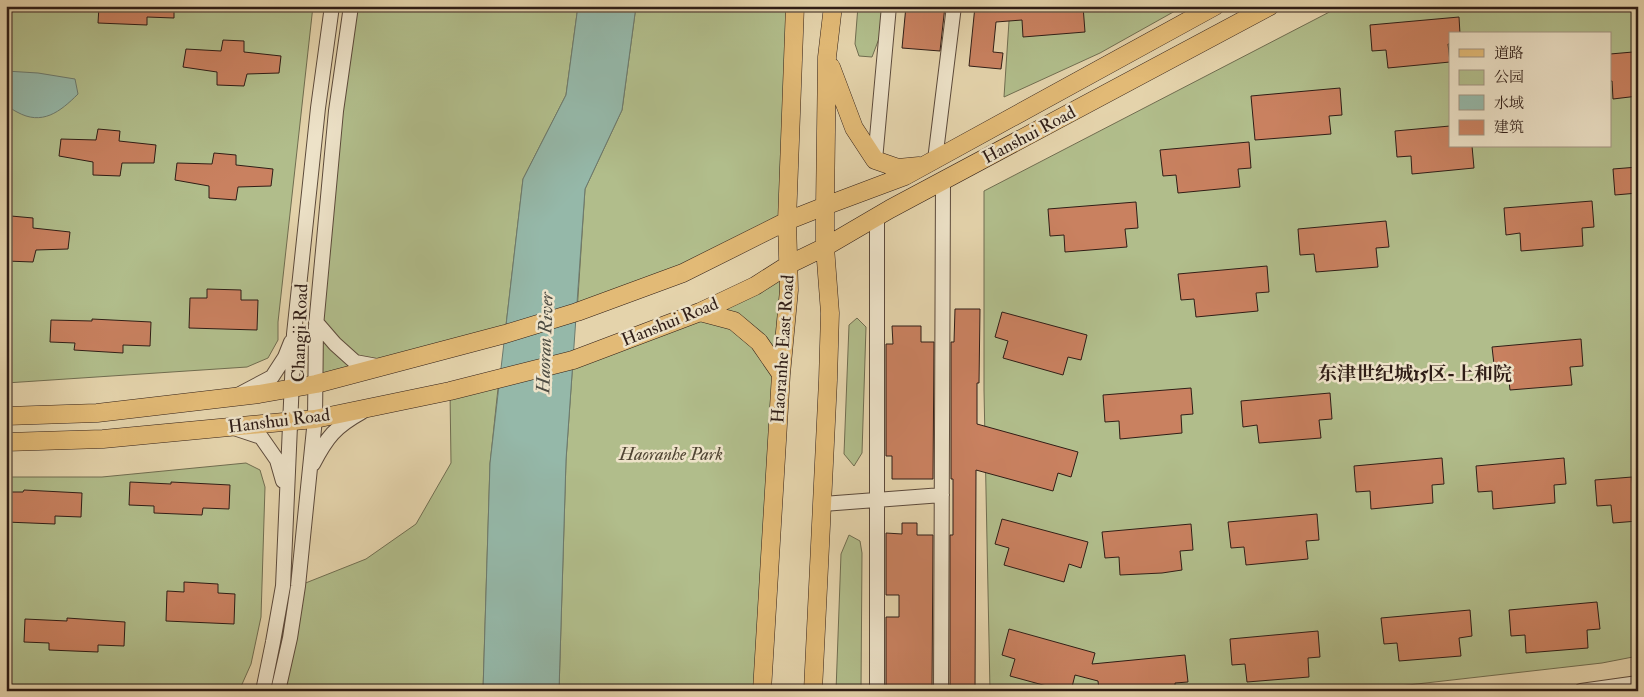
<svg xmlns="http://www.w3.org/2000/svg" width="1644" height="697" viewBox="0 0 1644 697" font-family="'IM FELL Double Pica','Noto Serif SC',serif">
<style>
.green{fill:#b1bd8b;stroke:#706d50;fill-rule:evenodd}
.water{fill:#95b8a9;stroke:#6c7a6e}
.building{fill:#c98160;stroke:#2f1d16}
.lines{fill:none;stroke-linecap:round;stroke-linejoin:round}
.minor-casing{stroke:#5c4a3b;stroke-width:16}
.major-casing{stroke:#2f1d16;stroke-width:19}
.minor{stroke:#ede2c8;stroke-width:14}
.major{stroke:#e2ba76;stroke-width:18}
.labels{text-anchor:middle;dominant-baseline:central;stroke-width:5;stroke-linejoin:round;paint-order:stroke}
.street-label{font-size:18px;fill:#2f1d16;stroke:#ede2c8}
.park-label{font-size:18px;font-style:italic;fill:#504533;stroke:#ede2c8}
.water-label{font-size:19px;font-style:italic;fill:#4e4c42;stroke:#ede2c8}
.neighbourhood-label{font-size:19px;font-weight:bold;fill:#2f1d16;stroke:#ede2c8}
</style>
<rect width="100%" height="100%" fill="#e4d3ab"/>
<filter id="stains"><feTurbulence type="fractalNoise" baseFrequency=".004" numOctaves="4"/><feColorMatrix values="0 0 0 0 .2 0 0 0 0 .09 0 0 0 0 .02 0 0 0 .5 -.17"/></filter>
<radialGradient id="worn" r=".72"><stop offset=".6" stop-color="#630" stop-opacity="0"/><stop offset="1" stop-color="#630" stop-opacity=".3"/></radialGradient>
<!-- green -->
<path class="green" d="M6,6H313L278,322V340L268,358L247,367L6,383Z
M351,6H578L566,95L523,179L505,334L316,384Z
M636,6H795L787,221L577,312L585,189L622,110Z
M858,6H882L880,36L872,57L859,56L855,44Z
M1010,6H1184L1100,53L1004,97Z
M1341,6H1638V656L1602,663L1355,691H990L984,390V191ZM1450,34H1610V146H1450Z
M788,265L762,691H559L566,460L573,360Z
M857,318L866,327L862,453L854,466L844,454L849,325Z
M499,379L490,464L483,691H278L298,586L366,559L416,524L451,463L450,391Z
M246,463L260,470L265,487L261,617L251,664L239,691H6V477H102Z
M849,535L860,541L862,553L861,691H836L841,554Z"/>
<!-- water -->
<path class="water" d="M578,6H636L622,110L585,189L566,460L559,691H483L490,463L523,179L566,95Z
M6,71L38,73L75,79L78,94C60,112 42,126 17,112C13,110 8,107 6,102C4,95 6,79 6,71Z"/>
<!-- building -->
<path class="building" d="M99,6H174V18L147,17V25L98,23Z
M906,6H945L940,51L902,48Z
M975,6H1083L1085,32L1023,37L1022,20L996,22L993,52L1003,53L1001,69L969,66Z
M1459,17L1460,34H1450V44H1448L1450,62L1388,68L1386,50L1372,51L1370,25Z
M223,40L244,41V52L281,56L279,73L247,74L244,86L217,85V72L183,67L186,49L221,51Z
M1633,52L1634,64H1638V96L1613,99L1612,81H1610V54Z
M1340,88L1342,115L1329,116L1331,134L1255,140L1251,96Z
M1450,126V146H1472L1474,168L1412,174L1411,156L1397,157L1395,131Z
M98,129L120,131L119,141L156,145L154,163H122L120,176L93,175V162L59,156L61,139L96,140Z
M1249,142L1251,168L1238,169L1240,187L1178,193L1176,175L1163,176L1160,150Z
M214,153L236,155V165L273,169L271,186L238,187L236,200L209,198V186L175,180L177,163L212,164Z
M1638,167V193L1615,195L1613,169Z
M1592,201L1594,227L1582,228L1583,246L1521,251L1520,233L1506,235L1504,208Z
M1136,202L1138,228L1125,229L1127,247L1065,252L1064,235L1050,236L1048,209Z
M11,216L33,218V228L70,232L68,249L36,250L33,262L6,261V227H9Z
M1386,221L1389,247L1376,248L1378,267L1316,272L1314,254L1300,255L1298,229Z
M1267,266L1269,292L1256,293L1258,311L1196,317L1194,299L1181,300L1178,274Z
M207,289L241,290V300H258L257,330L189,328L190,298H207Z
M955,309H980L979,383H977V424L1078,452L1071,477L1058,473L1053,491L976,470L975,691H950V535H953V479H951V342H954Z
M1002,312L1087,335L1081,360L1068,357L1063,375L1003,358L1008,341L995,337Z
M92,319L151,322L150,346L123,345V353L74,350L75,343L50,342L51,320L92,321Z
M892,326H921V342H934L933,479H892V456H886V344H893Z
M1581,339L1583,366L1570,367L1572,385L1510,390L1508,372L1495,373L1492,347Z
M1191,388L1193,414L1181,415L1182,433L1120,439L1119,421L1105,422L1103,395Z
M1330,393L1332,419L1319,420L1321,438L1259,443L1257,425L1243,427L1241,401Z
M1442,458L1444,484L1432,485L1433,503L1371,509L1370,491L1356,492L1354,466Z
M1564,458L1566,484L1554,485L1555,503L1493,509L1492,491L1478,492L1476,466Z
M1632,477L1633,489L1638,488V521L1613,523L1611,505L1597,506L1595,480Z
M130,482L171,484V482L230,485L229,509L203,508L202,515L154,513V506L129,505Z
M24,490L82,493L81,517L55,516V524L6,522V492H23Z
M1317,514L1319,540L1306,541L1308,559L1246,565L1244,547L1231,548L1228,522Z
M1002,519L1088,542L1081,568L1069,564L1064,582L1004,565L1009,548L995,544Z
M902,523H917V535H933L932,691H886V617H899V595H886V533L902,534Z
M1191,524L1193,550L1180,551L1182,570L1162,573L1120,575L1119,557L1105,558L1102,532Z
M184,582L218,584V593L235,594L234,624L166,621L167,591L184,592Z
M1597,602L1600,629L1587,630L1588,648L1526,653L1525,635L1511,636L1509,610Z
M1470,610L1472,636L1459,638L1461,656L1399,661L1397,643L1384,644L1381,618Z
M67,618L125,622L124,646L98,645V652L49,650V643L24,642L25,619L67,621Z
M1009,629L1095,653L1092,664L1185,655L1188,682L1175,683V691H1113V688L1099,690L1098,681L1075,675L1071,691H1065L1010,676L1015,659L1002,655Z
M1318,631L1320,657L1308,658L1309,677L1247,682L1245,664L1232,665L1230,639Z"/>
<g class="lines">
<defs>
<path id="minor" d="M875,160L889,6
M935,160L954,6
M316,322L335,344L355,362L377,366
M238,395L272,377L285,357L291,342
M234,428L261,437L277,460L283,481
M313,464C327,437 335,427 362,412
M823,504L942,495
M263,691L273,642L283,586L294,334L318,108L332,6
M278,691L290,638L298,586L315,419L316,326L336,111L351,6
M877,691V217
M941,691L943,181
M1581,691L1638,683"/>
<path id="major" d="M831,67L854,128L875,160L898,168L919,166
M700,312L734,321L759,342L781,374
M6,416L97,413L259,394L316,384L505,334L577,312L683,273L787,221L825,206L905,176L1215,6
M6,442L103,439L315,419L450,391L573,360L700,312L755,286L788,265L825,247L890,209L1270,6
M762,691L781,374L789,290L787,221L795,6
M813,691L828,380L830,313L825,247V206L827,57L833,6"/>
</defs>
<!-- minor casing -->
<use href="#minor" class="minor-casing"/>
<!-- major casing -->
<use href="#major" class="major-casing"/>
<!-- minor -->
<use href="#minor" class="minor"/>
<!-- major -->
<use href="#major" class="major"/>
</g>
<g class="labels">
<!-- street labels -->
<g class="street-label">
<text transform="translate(1029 135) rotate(-28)">Hanshui Road</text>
<text transform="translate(670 322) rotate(-22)">Hanshui Road</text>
<text transform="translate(300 333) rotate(-88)">Changji Road</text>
<text transform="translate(783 349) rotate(-86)">Haoranhe East Road</text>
<text transform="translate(279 421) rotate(-7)">Hanshui Road</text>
</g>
<!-- park labels -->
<g class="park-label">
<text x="671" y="454">Haoranhe Park</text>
</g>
<!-- water labels -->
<g class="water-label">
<text transform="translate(545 343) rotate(-88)">Haoran River</text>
</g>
<!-- neighbourhood labels -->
<g class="neighbourhood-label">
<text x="1415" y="374">东津世纪城15区-上和院</text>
</g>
</g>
<!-- margin -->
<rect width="1644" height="697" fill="none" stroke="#e4d3ab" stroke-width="25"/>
<rect x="8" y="8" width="1629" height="682" fill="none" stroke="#2f1d16" stroke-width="2.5"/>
<rect x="12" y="12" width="1619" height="672" fill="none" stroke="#2f1d16"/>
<!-- legend -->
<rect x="1449" y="32" width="162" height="115" fill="#ede2c8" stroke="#a19381"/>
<rect x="1459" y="49" width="25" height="8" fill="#e2ba76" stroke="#a19381"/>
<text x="1494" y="58" font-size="15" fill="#2f1d16">道路</text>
<rect x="1459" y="70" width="25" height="15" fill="#b1bd8b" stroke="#a19381"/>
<text x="1494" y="82" font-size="15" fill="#2f1d16">公园</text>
<rect x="1459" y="95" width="25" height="15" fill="#95b8a9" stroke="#a19381"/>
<text x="1494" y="108" font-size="15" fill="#2f1d16">水域</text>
<rect x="1459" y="120" width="25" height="15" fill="#c98160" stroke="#a19381"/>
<text x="1494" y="132" font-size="15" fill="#2f1d16">建筑</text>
<rect width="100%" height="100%" filter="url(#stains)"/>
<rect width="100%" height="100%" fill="url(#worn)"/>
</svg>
